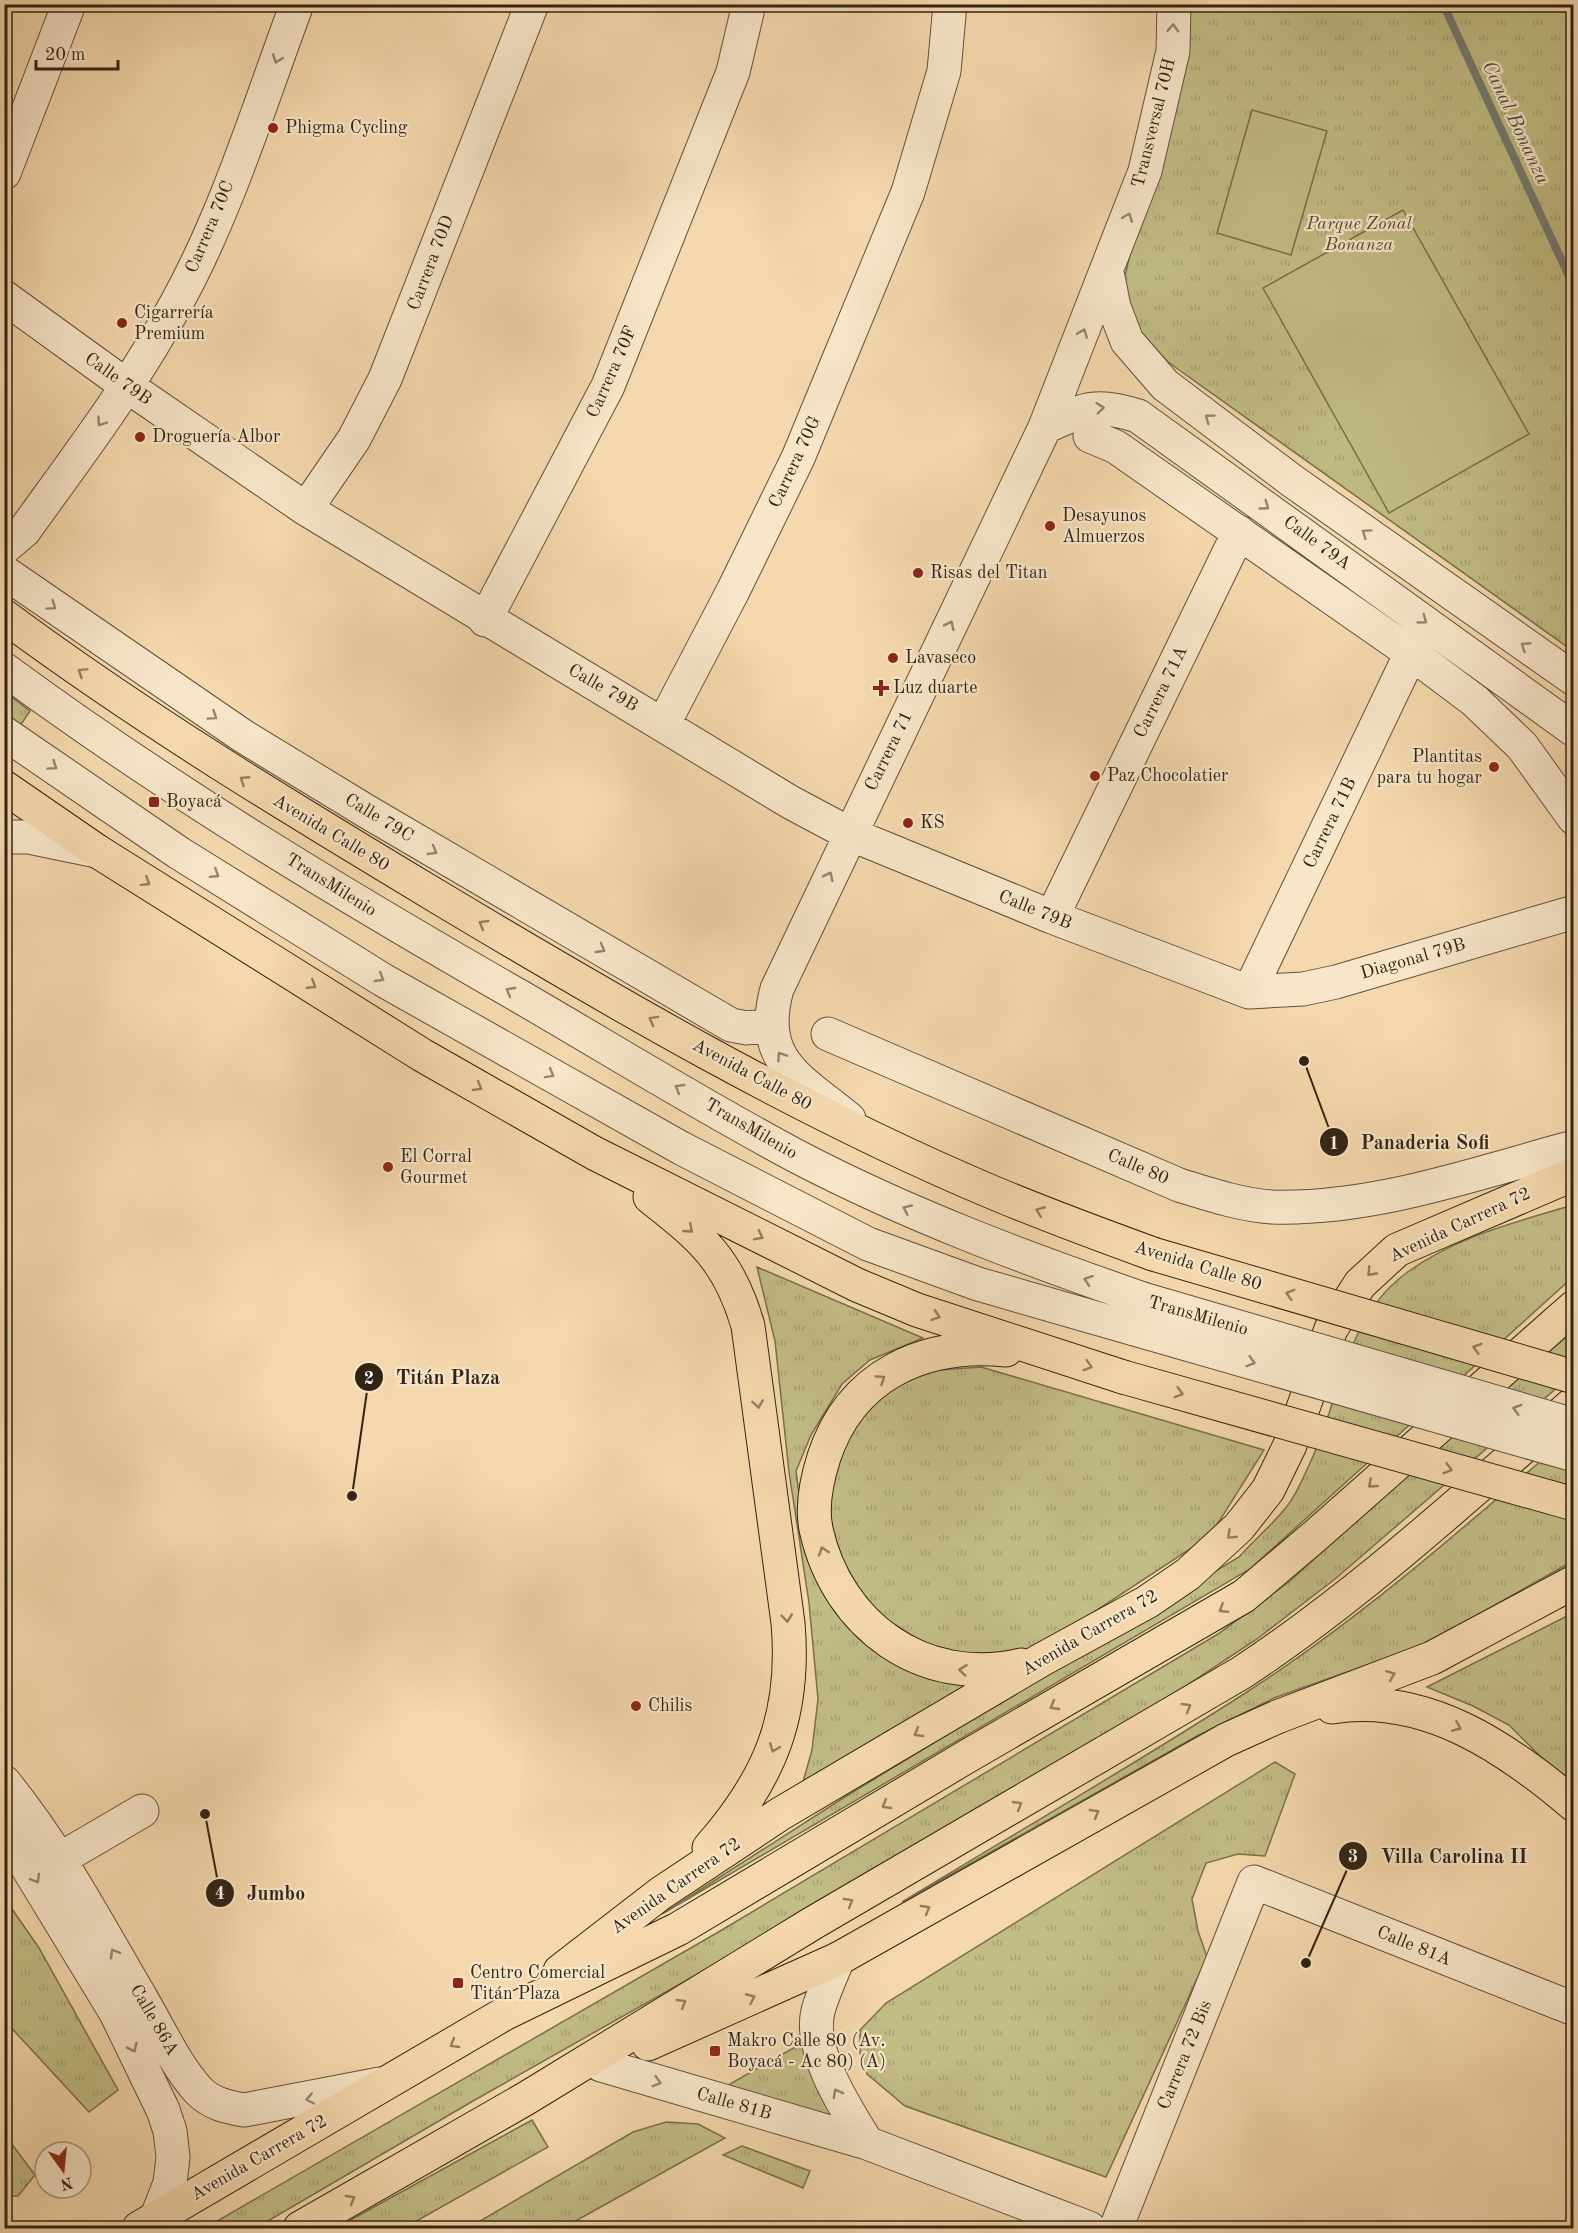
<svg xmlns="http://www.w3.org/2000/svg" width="1578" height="2233" viewBox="0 0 1578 2233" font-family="'Old Standard TT',serif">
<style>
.grass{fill:url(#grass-tufts);stroke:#79704c;stroke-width:1.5}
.garden{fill:#c2bc85;stroke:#79704c;stroke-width:1.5}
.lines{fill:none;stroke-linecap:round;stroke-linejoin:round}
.stream{stroke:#747c75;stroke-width:8}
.minor-casing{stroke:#61513a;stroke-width:35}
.highway-casing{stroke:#302414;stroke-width:35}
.minor{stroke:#f8e6ca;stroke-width:33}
.highway{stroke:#f5d8ad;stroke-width:33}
.minor-bridge-casing{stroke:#61513a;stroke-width:35;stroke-linecap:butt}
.highway-bridge-casing{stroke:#302414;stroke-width:35;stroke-linecap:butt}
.minor-bridge{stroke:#f8e6ca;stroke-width:33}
.highway-bridge{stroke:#f5d8ad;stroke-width:33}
.oneway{stroke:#94856f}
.oneway2{stroke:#927e60}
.poi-dot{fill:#8f2418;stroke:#f8e6ca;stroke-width:2}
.labels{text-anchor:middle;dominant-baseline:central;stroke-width:4.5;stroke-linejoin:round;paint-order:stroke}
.street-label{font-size:18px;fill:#302414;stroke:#f8e6ca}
.poi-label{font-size:18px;fill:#302414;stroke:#f8e6ca;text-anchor:start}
.park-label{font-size:18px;font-style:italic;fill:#544a30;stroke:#f8e6ca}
.water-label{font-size:20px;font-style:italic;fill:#525045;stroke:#f8e6ca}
.leader{fill:none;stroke:#302414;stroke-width:2}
.callout-dot{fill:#302414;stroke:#f8e6ca;stroke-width:2}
.mark-label{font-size:18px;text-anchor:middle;font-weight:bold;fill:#fff}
.callout-label{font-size:20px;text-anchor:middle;font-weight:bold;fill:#302414;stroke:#f8e6ca;stroke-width:4.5;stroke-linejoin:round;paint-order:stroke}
</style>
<defs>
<pattern id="grass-tufts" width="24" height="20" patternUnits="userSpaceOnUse" patternTransform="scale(1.5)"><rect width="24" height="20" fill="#c2bc85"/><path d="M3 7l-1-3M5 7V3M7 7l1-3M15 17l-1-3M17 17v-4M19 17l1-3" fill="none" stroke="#a7a172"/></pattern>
</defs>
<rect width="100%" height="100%" fill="#f5d8ad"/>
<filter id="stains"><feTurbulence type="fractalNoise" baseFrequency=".00333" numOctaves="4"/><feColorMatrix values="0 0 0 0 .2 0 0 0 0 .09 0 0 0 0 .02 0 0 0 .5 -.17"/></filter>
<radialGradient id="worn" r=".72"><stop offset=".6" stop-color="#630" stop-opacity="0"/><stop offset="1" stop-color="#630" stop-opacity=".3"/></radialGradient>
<!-- grass -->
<path class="grass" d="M1190,5H1573V651L1168,362L1131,322L1123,284Z
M5,692L30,711L20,726L5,715Z
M1573,1205V1277L1250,1569L662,1914L848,1795L1239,1557C1253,1541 1270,1527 1283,1511C1295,1498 1303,1478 1310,1463C1341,1398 1344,1320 1405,1274C1454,1237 1516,1222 1573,1205Z
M757,1267L923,1338L870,1360L842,1384L811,1435L796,1471L803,1525L903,1667L965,1686L803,1782L812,1750L818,1699L809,1603L789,1472L775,1341Z
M1573,1331V1374L1335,1579L1257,1639L1186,1686L867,1878L473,2101L256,2228H205L715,1934L1218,1634L1290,1581L1382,1497Z
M981,1367L1264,1450L1210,1536L1065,1631L1025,1651L983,1658L924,1643L873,1611L844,1575L830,1528L831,1472L846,1428L913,1372Z
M1573,1433V1561L1428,1643L1274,1698L1197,1736L902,1902C1017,1832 1134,1765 1247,1692C1363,1617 1468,1524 1573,1433Z
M1573,1613V1789L1509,1725L1473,1706L1427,1687Z
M1275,1762L1295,1774L1265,1856L1238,1854L1206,1863L1192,1899L1198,1931L1207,1957L1106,2177L905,2106L867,2074L860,2053V2030L886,2003Z
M5,1899L39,1948L118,2090L89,2112L5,2021Z
M811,2038L847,2125L723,2088Z
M532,2120L548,2147L404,2228H336Z
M666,2122L698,2124L725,2138L563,2228H468L633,2132Z
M5,2135L35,2175L18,2196H5Z
M742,2146L810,2171L803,2188L723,2155Z"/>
<!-- garden -->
<path class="garden" d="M1252,110L1327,131L1291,255L1217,233Z
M1403,210L1529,434L1389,513L1263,288Z"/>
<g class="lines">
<!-- stream -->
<path class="stream" d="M1443,4L1574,287"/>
<defs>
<path id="minor" d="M4,173L69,4
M1107,272L1114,307L1127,341L1165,385L1291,480L1574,679
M4,297L127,386L306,509L790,802L850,834L1052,917L1249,992L1303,989L1336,982L1574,912
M1045,427C1085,409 1095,402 1138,416L1574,730
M1090,436L1116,447L1411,653L1475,701L1522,746L1574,818
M306,509L354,439L385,379L532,4
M4,548L24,531C77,457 133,384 176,304C227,212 260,103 297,4
M4,572L243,736L366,811L731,1025L747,1028L770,1025
M485,620L608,386L733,72L749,4
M4,669C168,790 343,895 519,996C612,1050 704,1107 798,1157C909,1215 1025,1258 1143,1299
M664,723L733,591L798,458L908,192L944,71L950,4
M4,733L179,853L383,980L681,1148L868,1244L978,1284L1134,1329
M4,837H29L97,851
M1052,917L1239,532
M1249,992L1411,653
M828,1034L1179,1185C1208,1194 1241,1205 1272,1207C1375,1210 1476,1173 1574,1147
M849,1119C799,1078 757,1060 777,989L1045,427L1145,171L1173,51L1174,4
M4,1782C58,1848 98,1925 141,1998C159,2028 175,2065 199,2091C212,2104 227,2107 244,2110L380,2084
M4,1829L116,2013L163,2110L170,2131L173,2157L170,2183L156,2219
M60,1859L142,1811
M838,1959C831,1976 823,1993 818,2011C808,2052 847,2110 867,2143
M601,2065L867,2143L1089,2228
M1116,2228L1254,1882L1574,2009"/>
<path id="highway" d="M4,616C143,719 290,808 438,897C615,1003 796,1109 987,1190C1041,1213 1098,1234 1153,1254
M4,787L97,851L422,1055L594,1153L857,1285L917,1310L1123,1377
M650,1197C702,1238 729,1260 748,1326L788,1623C796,1715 770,1779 709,1848
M1006,1350C924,1342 851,1375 824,1457C817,1479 811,1505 816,1529C837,1626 924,1688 1021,1665
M1332,1707C1425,1692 1506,1747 1574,1805
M560,1971L661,1893L780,1814L1041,1660L1147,1602L1188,1574L1239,1527L1268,1490L1290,1445L1331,1329L1360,1284L1397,1250L1574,1174
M648,2044L838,1959L1226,1740L1277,1717L1432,1658L1574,1582
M139,2228L504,2014L678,1929L966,1757L1244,1596L1315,1536L1574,1307
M300,2228L525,2099L813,1923L1241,1673C1361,1594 1466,1496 1574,1403"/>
</defs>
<!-- minor casing -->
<use href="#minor" class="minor-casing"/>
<!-- highway casing -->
<use href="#highway" class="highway-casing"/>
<!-- minor -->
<use href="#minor" class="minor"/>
<!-- highway -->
<use href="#highway" class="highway"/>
<defs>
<path id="minor-bridge" d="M1143,1299L1574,1425
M1134,1329L1574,1455"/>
<path id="highway-bridge" d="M1153,1254L1574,1377
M1123,1377L1574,1504"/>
</defs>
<!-- minor-bridge casing -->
<use href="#minor-bridge" class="minor-bridge-casing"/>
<!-- highway-bridge casing -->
<use href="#highway-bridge" class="highway-bridge-casing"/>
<!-- minor-bridge -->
<use href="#minor-bridge" class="minor-bridge"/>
<!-- highway-bridge -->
<use href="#highway-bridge" class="highway-bridge"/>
</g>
<!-- one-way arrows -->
<defs><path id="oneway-chevron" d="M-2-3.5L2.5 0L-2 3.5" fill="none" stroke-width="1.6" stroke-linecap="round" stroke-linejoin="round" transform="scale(1.5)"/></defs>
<g class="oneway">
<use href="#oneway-chevron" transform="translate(1173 28) rotate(-88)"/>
<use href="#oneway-chevron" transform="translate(277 59) rotate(111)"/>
<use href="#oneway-chevron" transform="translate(1128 217) rotate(-69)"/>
<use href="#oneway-chevron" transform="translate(1083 333) rotate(-68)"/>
<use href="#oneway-chevron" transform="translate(1100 408) rotate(-6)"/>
<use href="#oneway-chevron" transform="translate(1209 418) rotate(-143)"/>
<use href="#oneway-chevron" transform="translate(101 422) rotate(125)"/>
<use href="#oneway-chevron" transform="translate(1265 506) rotate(36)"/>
<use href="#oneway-chevron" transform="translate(1366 533) rotate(-145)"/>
<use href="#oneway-chevron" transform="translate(52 606) rotate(35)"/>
<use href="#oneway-chevron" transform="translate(1423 620) rotate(36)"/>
<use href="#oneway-chevron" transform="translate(950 625) rotate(-64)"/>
<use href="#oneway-chevron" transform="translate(1525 646) rotate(-146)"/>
<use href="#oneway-chevron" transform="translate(213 716) rotate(34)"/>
<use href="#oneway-chevron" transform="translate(53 766) rotate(34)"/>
<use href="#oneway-chevron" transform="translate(433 851) rotate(30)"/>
<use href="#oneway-chevron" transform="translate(215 874) rotate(32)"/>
<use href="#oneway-chevron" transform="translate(829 876) rotate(-64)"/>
<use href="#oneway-chevron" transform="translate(601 949) rotate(30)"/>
<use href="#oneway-chevron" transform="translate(380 978) rotate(31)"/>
<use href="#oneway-chevron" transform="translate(510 991) rotate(-150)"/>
<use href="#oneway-chevron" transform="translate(781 1056) rotate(-124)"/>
<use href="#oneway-chevron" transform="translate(550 1074) rotate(29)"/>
<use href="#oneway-chevron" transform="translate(679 1088) rotate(-150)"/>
<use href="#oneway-chevron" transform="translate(907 1209) rotate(-155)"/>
<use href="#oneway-chevron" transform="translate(1088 1280) rotate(-161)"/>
<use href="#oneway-chevron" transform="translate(1251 1362) rotate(16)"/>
<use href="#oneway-chevron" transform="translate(1517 1409) rotate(-164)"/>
<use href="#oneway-chevron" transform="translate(36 1879) rotate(59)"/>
<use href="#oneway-chevron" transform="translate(114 1953) rotate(-120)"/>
<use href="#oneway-chevron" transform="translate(133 2048) rotate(64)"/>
<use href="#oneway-chevron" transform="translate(657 2082) rotate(17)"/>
<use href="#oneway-chevron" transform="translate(837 2093) rotate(-118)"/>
<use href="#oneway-chevron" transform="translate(310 2099) rotate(168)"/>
</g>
<g class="oneway2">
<use href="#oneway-chevron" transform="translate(82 672) rotate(-146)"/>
<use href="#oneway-chevron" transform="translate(244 780) rotate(-147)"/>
<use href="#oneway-chevron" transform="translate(146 882) rotate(32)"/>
<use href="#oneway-chevron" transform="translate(483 924) rotate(-149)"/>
<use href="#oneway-chevron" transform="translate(312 985) rotate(32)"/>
<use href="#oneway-chevron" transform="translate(653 1020) rotate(-151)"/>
<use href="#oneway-chevron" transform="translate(478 1087) rotate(30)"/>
<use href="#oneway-chevron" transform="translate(1040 1211) rotate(-158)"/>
<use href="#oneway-chevron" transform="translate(689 1229) rotate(41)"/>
<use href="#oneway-chevron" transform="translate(759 1236) rotate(27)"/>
<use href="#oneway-chevron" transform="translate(1371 1272) rotate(134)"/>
<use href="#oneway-chevron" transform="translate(1290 1294) rotate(-164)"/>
<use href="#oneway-chevron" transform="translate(936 1316) rotate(19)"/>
<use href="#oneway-chevron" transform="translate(1477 1348) rotate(-164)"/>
<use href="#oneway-chevron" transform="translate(1088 1366) rotate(17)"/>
<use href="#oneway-chevron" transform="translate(881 1379) rotate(-34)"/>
<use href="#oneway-chevron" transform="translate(1179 1393) rotate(16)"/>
<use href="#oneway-chevron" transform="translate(758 1404) rotate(82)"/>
<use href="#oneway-chevron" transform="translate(1448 1469) rotate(16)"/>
<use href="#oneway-chevron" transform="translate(1372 1484) rotate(139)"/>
<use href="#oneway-chevron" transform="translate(1231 1535) rotate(136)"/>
<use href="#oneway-chevron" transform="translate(823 1551) rotate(-108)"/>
<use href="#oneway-chevron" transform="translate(1223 1609) rotate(148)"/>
<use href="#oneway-chevron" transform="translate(787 1618) rotate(83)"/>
<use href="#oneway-chevron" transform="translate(963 1670) rotate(-173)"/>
<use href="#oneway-chevron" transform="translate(1391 1675) rotate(-21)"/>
<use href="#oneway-chevron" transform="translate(1054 1706) rotate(150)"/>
<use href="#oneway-chevron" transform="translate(1187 1707) rotate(-31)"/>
<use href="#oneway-chevron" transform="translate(1457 1727) rotate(23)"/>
<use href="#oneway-chevron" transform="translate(918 1733) rotate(150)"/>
<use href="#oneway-chevron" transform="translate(774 1748) rotate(111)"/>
<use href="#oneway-chevron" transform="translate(886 1805) rotate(149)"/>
<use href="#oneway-chevron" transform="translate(1018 1805) rotate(-30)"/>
<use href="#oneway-chevron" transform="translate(1095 1813) rotate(-30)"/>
<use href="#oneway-chevron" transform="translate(849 1902) rotate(-30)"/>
<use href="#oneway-chevron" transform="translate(926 1909) rotate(-30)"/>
<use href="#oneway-chevron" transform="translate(751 1998) rotate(-24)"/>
<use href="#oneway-chevron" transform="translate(682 2003) rotate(-31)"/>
<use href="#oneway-chevron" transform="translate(454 2044) rotate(150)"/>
<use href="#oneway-chevron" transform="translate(351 2199) rotate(-30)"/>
</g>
<!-- markers -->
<g class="poi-dot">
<circle cx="273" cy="128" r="6"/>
<circle cx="122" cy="323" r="6"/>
<circle cx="140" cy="437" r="6"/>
<circle cx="1050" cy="526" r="6"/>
<circle cx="918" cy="573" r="6"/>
<circle cx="893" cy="658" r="6"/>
<path d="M878 679h6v6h6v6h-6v6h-6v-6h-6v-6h6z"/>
<circle cx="1494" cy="767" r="6"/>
<circle cx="1095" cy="776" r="6"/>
<rect x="148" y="796" width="12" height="12" rx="3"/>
<circle cx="908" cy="823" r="6"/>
<circle cx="388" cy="1167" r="6"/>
<circle cx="636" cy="1706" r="6"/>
<rect x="452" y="1977" width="12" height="12" rx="3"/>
<rect x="709" y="2045" width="12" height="12" rx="3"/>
</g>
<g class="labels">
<!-- street labels -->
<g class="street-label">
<text transform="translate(1154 123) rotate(-76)">Transversal 70H</text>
<text transform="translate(210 227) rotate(-67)">Carrera 70C</text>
<text transform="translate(431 263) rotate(-69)">Carrera 70D</text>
<text transform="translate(612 372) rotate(-66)">Carrera 70F</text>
<text transform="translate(118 379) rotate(35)">Calle 79B</text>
<text transform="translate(795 462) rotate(-65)">Carrera 70G</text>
<text transform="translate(1317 543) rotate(36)">Calle 79A</text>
<text transform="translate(603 688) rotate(30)">Calle 79B</text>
<text transform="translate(1161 692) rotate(-64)">Carrera 71A</text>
<text transform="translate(889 751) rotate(-64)">Carrera 71</text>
<text transform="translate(379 818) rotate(31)">Calle 79C</text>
<text transform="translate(1330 823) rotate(-64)">Carrera 71B</text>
<text transform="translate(331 833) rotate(31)">Avenida Calle 80</text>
<text transform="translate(331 885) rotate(32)">TransMilenio</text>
<text transform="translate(1035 910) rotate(22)">Calle 79B</text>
<text transform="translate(1413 959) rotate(-16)">Diagonal 79B</text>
<text transform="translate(752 1075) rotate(28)">Avenida Calle 80</text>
<text transform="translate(751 1129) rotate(30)">TransMilenio</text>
<text transform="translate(1138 1167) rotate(23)">Calle 80</text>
<text transform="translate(1460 1225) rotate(-25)">Avenida Carrera 72</text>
<text transform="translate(1198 1266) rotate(17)">Avenida Calle 80</text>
<text transform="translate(1198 1316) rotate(16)">TransMilenio</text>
<text transform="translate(1090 1633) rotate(-30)">Avenida Carrera 72</text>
<text transform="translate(676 1886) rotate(-35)">Avenida Carrera 72</text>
<text transform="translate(1414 1946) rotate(22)">Calle 81A</text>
<text transform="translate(154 2020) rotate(60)">Calle 86A</text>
<text transform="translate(1185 2055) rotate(-68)">Carrera 72 Bis</text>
<text transform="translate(734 2104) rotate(16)">Calle 81B</text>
<text transform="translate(259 2158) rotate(-30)">Avenida Carrera 72</text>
</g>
<!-- poi labels -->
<g class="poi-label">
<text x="285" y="128">Phigma Cycling</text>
<text x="134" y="313">Cigarrería<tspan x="134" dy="21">Premium</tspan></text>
<text x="152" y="437">Droguería Albor</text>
<text x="1062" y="516">Desayunos<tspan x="1062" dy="21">Almuerzos</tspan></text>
<text x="930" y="573">Risas del Titan</text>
<text x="905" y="658">Lavaseco</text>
<text x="893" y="688">Luz duarte</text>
<text x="1482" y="757" text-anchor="end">Plantitas<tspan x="1482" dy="21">para tu hogar</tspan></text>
<text x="1107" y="776">Paz Chocolatier</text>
<text x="166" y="802">Boyacá</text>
<text x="920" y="823">KS</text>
<text x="400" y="1157">El Corral<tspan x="400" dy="21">Gourmet</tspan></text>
<text x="648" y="1706">Chilis</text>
<text x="470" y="1973">Centro Comercial<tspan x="470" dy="21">Titán Plaza</tspan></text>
<text x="727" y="2041">Makro Calle 80 (Av.<tspan x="727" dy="21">Boyacá - Ac 80) (A)</tspan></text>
</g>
<!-- park labels -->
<g class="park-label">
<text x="1359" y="224">Parque Zonal<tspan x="1359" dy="21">Bonanza</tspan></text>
</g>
<!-- water labels -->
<g class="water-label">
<text transform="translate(1515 123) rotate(65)">Canal Bonanza</text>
</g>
</g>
<!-- callouts -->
<path class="leader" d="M1304 1061L1334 1142M352 1496L369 1377M1306 1963L1353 1856M205 1814L220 1893"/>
<g class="callout-dot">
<circle cx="1304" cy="1061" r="6"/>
<circle cx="352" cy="1496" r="6"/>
<circle cx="1306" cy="1963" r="6"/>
<circle cx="205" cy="1814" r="6"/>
<circle cx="1334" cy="1142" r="15"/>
<circle cx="369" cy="1377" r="15"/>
<circle cx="1353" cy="1856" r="15"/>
<circle cx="220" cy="1893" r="15"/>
</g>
<g class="mark-label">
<text x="1334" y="1149">1</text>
<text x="369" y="1384">2</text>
<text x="1353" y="1862">3</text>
<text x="220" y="1899">4</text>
</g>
<g class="callout-label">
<text x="1425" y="1149">Panaderia Sofi</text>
<text x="448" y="1384">Titán Plaza</text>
<text x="1454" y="1863">Villa Carolina II</text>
<text x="276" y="1900">Jumbo</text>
</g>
<!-- margin -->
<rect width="1578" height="2233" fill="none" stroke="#f5d8ad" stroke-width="24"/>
<rect x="6" y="6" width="1566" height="2221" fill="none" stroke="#302414" stroke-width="3"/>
<rect x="12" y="12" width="1554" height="2209" fill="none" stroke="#302414" stroke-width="1.5"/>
<!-- north arrow -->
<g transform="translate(63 2170) rotate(165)"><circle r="28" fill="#f8e6ca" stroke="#a89881" stroke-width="1.5"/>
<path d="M0-4.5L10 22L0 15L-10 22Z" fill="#8f2418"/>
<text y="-9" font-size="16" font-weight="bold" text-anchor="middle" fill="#302414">N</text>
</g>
<!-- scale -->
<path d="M36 60v9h82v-9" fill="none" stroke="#302414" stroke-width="3"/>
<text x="45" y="60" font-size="18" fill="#302414" stroke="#f8e6ca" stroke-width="4.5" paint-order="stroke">20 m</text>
<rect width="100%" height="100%" filter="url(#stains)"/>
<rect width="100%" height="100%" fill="url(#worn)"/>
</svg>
